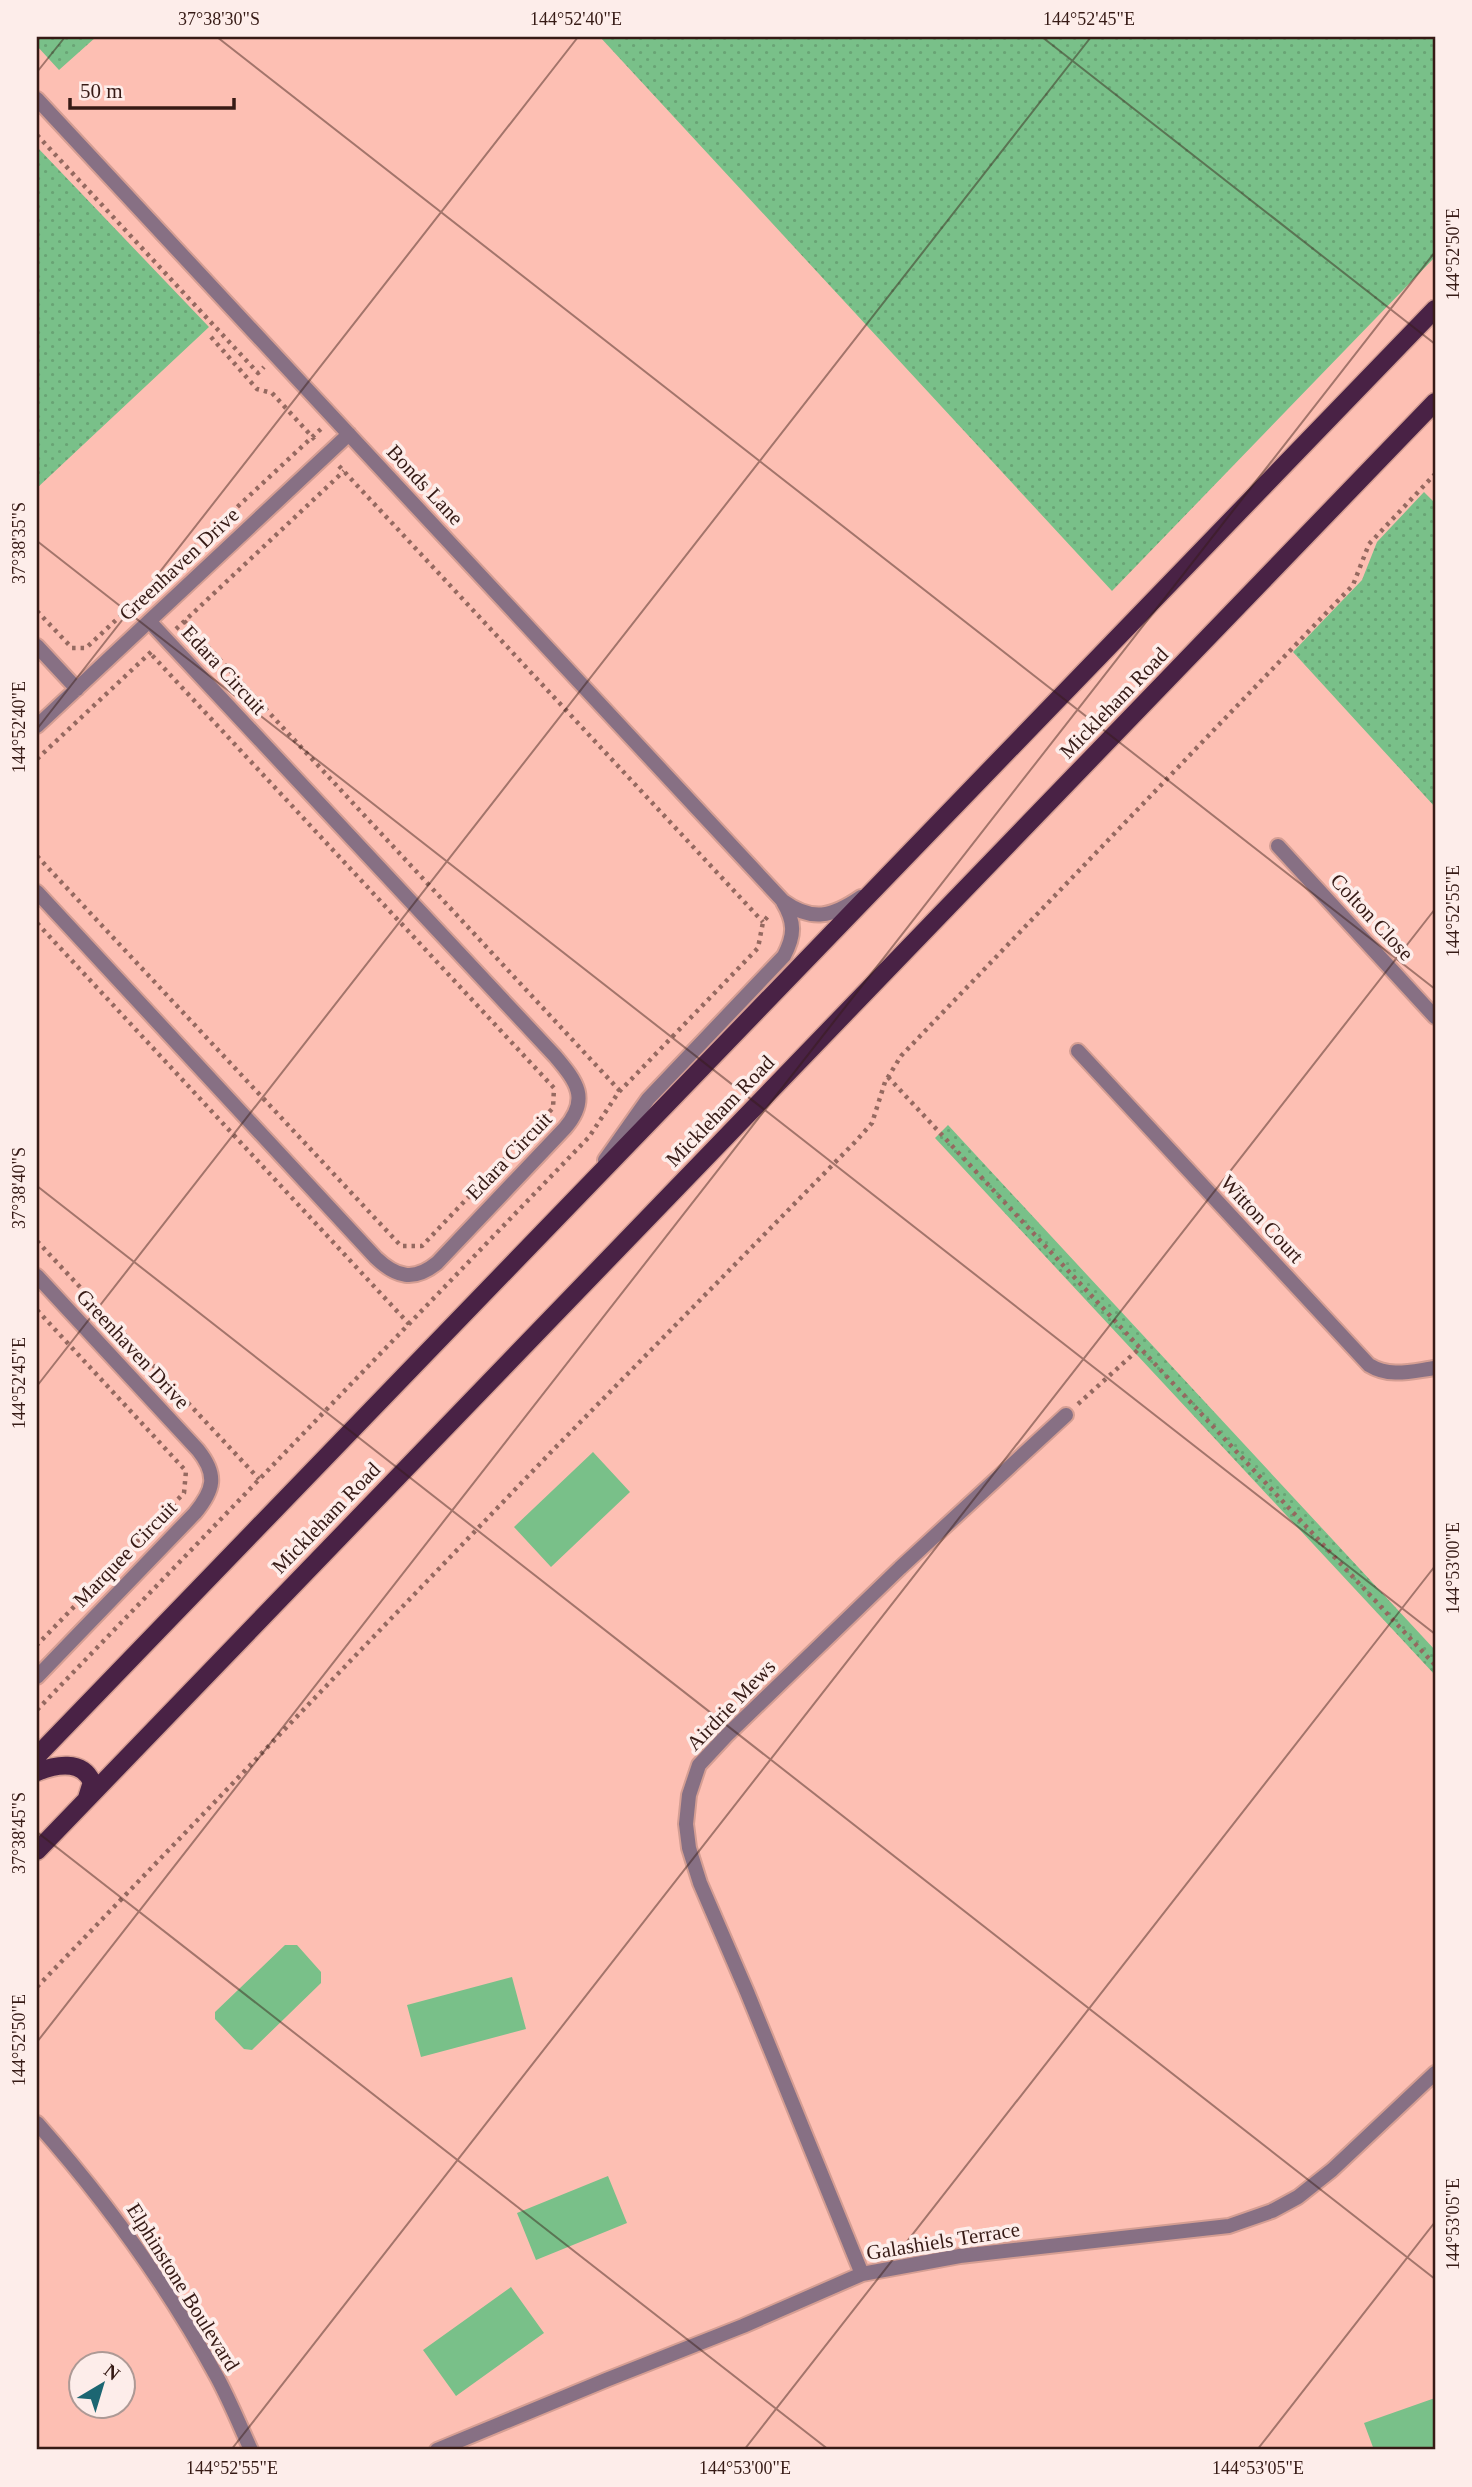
<svg xmlns="http://www.w3.org/2000/svg" width="1472" height="2487" viewBox="0 0 1472 2487" font-family="Georgia,serif">
<style>
.grass{fill:url(#grass-dots)}
.park{fill:#79c089}
.lines{fill:none;stroke-linecap:round;stroke-linejoin:round}
.minor-casing{stroke:#d59e93;stroke-width:18}
.tertiary-casing{stroke:#d59e93;stroke-width:18}
.primary-casing{stroke:#d59e93;stroke-width:21}
.path{stroke:#956960;stroke-width:4.5;stroke-dasharray:3.5 5;stroke-linecap:butt}
.minor{stroke:#877084;stroke-width:14}
.tertiary{stroke:#877084;stroke-width:14}
.primary{stroke:#492245;stroke-width:18}
.ticks{fill:none;stroke:#361a15;stroke-width:2;stroke-opacity:0.45}
.labels{text-anchor:middle;dominant-baseline:central;stroke-width:7;stroke-linejoin:round;paint-order:stroke}
.street-label{font-size:21px;fill:#361a15;stroke:#fdedea}
.neatline{fill:none;stroke:#361a15;stroke-width:2.5}
.ticks-label{font-size:18px;text-anchor:middle;fill:#361a15}
</style>
<defs>
<pattern id="grass-dots" width="8" height="8" patternUnits="userSpaceOnUse" patternTransform="scale(1.75)"><rect width="8" height="8" fill="#79c089"/><path d="M2 2h.1M6 6h.1" fill="none" stroke="#69a475" stroke-width="1.8" stroke-linecap="round"/></pattern>
</defs>
<rect width="100%" height="100%" fill="#fdbfb3"/>
<!-- grass -->
<path class="grass" d="M37,37H96L59,70L37,46Z
M600,37H1434L1435,257L1112,591Z
M37,147L209,327L37,488Z
M1424,492L1435,503V807L1293,652L1362,580L1377,542Z
M948,1125L1435,1650V1675L935,1138Z"/>
<!-- park -->
<path class="park" d="M593,1452L630,1492L551,1567L514,1527Z
M285,1945H297L321,1972V1983L252,2050L244,2049L215,2019V2012Z
M512,1977L526,2029L421,2057L407,2005Z
M608,2176L627,2223L536,2260L517,2213Z
M511,2287L544,2333L456,2396L423,2350Z
M1435,2398V2450H1374L1364,2423Z"/>
<g class="lines">
<defs>
<path id="minor" d="M37,99L783,901C812,922 832,917 861,897
M37,646L77,689
M37,726L349,434
M1278,846L1435,1017
M37,892L376,1258C396,1277 414,1282 437,1263L565,1128C590,1099 577,1082 555,1056L149,621
M1078,1051L1369,1365C1390,1378 1412,1371 1435,1368
M605,1160L648,1099L784,956C795,935 795,922 783,902
M37,1276L198,1450C218,1475 214,1490 195,1513L37,1677
M862,2274L747,1992L700,1883L689,1848L686,1824L689,1795L699,1765L726,1736L900,1568L1066,1415
M437,2450L606,2380L743,2326L862,2274L960,2256L1229,2226L1272,2211L1298,2197L1332,2170L1435,2073"/>
<path id="tertiary" d="M37,2123C106,2201 167,2285 217,2377C230,2401 240,2426 251,2450"/>
<path id="primary" d="M37,1756L1435,309
M37,1772C55,1765 82,1759 92,1782L87,1798
M37,1851L1435,402"/>
</defs>
<!-- minor casing -->
<use href="#minor" class="minor-casing"/>
<!-- tertiary casing -->
<use href="#tertiary" class="tertiary-casing"/>
<!-- primary casing -->
<use href="#primary" class="primary-casing"/>
<!-- path -->
<path class="path" d="M37,135L258,373L264,367
M211,337L257,389L272,393L317,442
M339,466L763,922
M37,611L72,648H86L323,427
M184,621L620,1091
M176,629L344,471
M37,759L152,651
M37,856L401,1246H422L553,1108L554,1088L150,653
M37,923L409,1324
M888,1077L1435,1665
M37,1241L259,1479
M37,1310L186,1471L184,1493L37,1645
M1078,1404L1140,1348
M37,1710L589,1137L618,1093L758,948L763,922L770,914
M37,1987L554,1449L856,1141L872,1123L885,1082L901,1056L1353,585L1369,544L1435,474"/>
<!-- minor -->
<use href="#minor" class="minor"/>
<!-- tertiary -->
<use href="#tertiary" class="tertiary"/>
<!-- primary -->
<use href="#primary" class="primary"/>
</g>
<!-- ticks -->
<path class="ticks" d="M217,37L1435,989M1042,37L1435,344M37,72L65,37M37,541L1435,1634M37,729L578,37M37,1186L1435,2279M37,1386L1091,37M37,1832L829,2450M37,2042L1435,252M231,2450L1435,909M744,2450L1435,1566M1257,2450L1435,2222"/>
<g class="labels">
<!-- street labels -->
<g class="street-label">
<text transform="translate(425 485) rotate(47)">Bonds Lane</text>
<text transform="translate(179 564) rotate(-43)">Greenhaven Drive</text>
<text transform="translate(224 670) rotate(47)">Edara Circuit</text>
<text transform="translate(1114 703) rotate(-46)">Mickleham Road</text>
<text transform="translate(1372 917) rotate(47)">Colton Close</text>
<text transform="translate(720 1111) rotate(-46)">Mickleham Road</text>
<text transform="translate(509 1156) rotate(-46)">Edara Circuit</text>
<text transform="translate(1262 1219) rotate(47)">Witton Court</text>
<text transform="translate(133 1349) rotate(47)">Greenhaven Drive</text>
<text transform="translate(326 1518) rotate(-46)">Mickleham Road</text>
<text transform="translate(125 1554) rotate(-46)">Marquee Circuit</text>
<text transform="translate(731 1705) rotate(-46)">Airdrie Mews</text>
<text transform="translate(943 2241) rotate(-9)">Galashiels Terrace</text>
<text transform="translate(183 2287) rotate(58)">Elphinstone Boulevard</text>
</g>
</g>
<!-- border -->
<rect width="1472" height="2487" fill="none" stroke="#fdedea" stroke-width="77"/>
<!-- north arrow -->
<g transform="translate(102 2385) rotate(38)"><circle r="33" fill="#fdedea" stroke="#ad9995" stroke-width="2"/>
<path d="M0-5L12 26L0 18L-12 26Z" fill="#1c6672"/>
<text y="-10" font-size="19" font-weight="bold" text-anchor="middle" fill="#361a15">N</text>
</g>
<!-- scale -->
<path d="M70 98v10h164v-10" fill="none" stroke="#361a15" stroke-width="3.5"/>
<text x="80" y="98" font-size="21" fill="#361a15" stroke="#fdedea" stroke-width="5" paint-order="stroke">50 m</text>
<rect x="38" y="38" width="1396" height="2410" class="neatline"/>
<g class="ticks-label">
<text x="219" y="25">37°38'30"S</text>
<text x="576" y="25">144°52'40"E</text>
<text x="1089" y="25">144°52'45"E</text>
<text transform="translate(1453 254) rotate(-90)" y="6">144°52'50"E</text>
<text transform="translate(19 543) rotate(-90)" y="6">37°38'35"S</text>
<text transform="translate(19 727) rotate(-90)" y="6">144°52'40"E</text>
<text transform="translate(1453 911) rotate(-90)" y="6">144°52'55"E</text>
<text transform="translate(19 1188) rotate(-90)" y="6">37°38'40"S</text>
<text transform="translate(19 1383) rotate(-90)" y="6">144°52'45"E</text>
<text transform="translate(1453 1568) rotate(-90)" y="6">144°53'00"E</text>
<text transform="translate(19 1833) rotate(-90)" y="6">37°38'45"S</text>
<text transform="translate(19 2040) rotate(-90)" y="6">144°52'50"E</text>
<text transform="translate(1453 2224) rotate(-90)" y="6">144°53'05"E</text>
<text x="232" y="2474">144°52'55"E</text>
<text x="745" y="2474">144°53'00"E</text>
<text x="1258" y="2474">144°53'05"E</text>
</g>
</svg>
